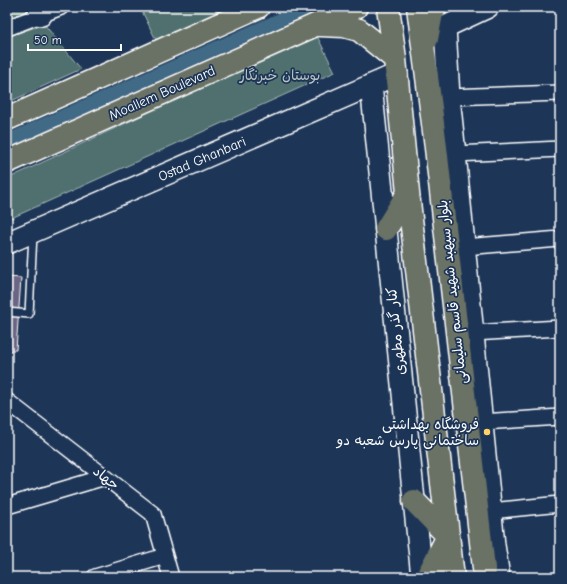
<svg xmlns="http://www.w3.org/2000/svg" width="567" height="584" viewBox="0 0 567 584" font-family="'Comic Neue','Playpen Sans Arabic',sans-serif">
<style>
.green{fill:#4f6f6e;stroke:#a7b7b6}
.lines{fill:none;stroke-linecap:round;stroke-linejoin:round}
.canal{stroke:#3f6a86;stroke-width:13}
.building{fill:#6a6583;stroke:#fff}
.lane-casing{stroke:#fff;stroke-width:10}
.street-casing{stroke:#fff;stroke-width:18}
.secondary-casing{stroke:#fff;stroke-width:24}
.primary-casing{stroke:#fff;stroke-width:25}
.lane{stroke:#1d3557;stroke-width:7}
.street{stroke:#1d3557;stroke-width:15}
.secondary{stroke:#1d3557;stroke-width:21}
.primary{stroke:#6a7165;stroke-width:22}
.poi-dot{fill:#ffd166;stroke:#1d3557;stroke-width:1.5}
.labels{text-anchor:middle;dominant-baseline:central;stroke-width:3.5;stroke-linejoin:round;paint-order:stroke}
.park-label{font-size:14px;fill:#b9c5c5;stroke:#1d3557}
.street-label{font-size:14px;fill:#fff;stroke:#1d3557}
.poi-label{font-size:14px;fill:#fff;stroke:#1d3557;text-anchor:end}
</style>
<rect width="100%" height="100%" fill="#1d3557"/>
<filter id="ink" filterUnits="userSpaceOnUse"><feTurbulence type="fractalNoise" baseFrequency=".025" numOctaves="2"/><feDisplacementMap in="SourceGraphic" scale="8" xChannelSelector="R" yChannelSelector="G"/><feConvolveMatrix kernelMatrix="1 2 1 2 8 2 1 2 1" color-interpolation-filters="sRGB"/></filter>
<g filter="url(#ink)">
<!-- green -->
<path class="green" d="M7,7H31L24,13L7,20Z
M140,7H231L156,40Z
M44,24L81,69L7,103V37Z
M317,36L335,72L7,220V179L143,115Z"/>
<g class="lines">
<!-- canal -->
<path class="canal" d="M7,141L308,7"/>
</g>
<!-- building -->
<path class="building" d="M7,277L21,278L16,350H7Z"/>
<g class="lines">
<defs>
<path id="lane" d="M7,312L29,314L33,234"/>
<path id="street" d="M7,28L61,7
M449,97L560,93
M455,154L560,149
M464,247L560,239
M473,333L560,328
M7,401L153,514L171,577
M482,422L560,417
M7,506L105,477
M491,511L560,504
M95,577L165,556"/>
<path id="secondary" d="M39,7L41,15
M488,7L445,27L449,97L455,154L494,545L499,577
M371,85L422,577
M7,243L397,74"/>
<path id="primary" d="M388,7L395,59L408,193L453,577
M418,7L435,139L485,577
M320,25L344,26L359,30L395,59
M427,39L432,13L435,7
M7,119L258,7
M7,162L356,7
M386,229L408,193
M414,501L448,536L427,577"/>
</defs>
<!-- lane casing -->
<use href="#lane" class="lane-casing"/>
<!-- street casing -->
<use href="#street" class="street-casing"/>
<!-- secondary casing -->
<use href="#secondary" class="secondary-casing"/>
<!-- primary casing -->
<use href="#primary" class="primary-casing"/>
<!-- lane -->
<use href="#lane" class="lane"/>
<!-- street -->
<use href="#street" class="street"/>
<!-- secondary -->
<use href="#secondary" class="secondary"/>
<!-- primary -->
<use href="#primary" class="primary"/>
</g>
</g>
<!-- markers -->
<circle class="poi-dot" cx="487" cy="432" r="4"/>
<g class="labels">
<!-- park labels -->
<g class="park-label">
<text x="280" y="75">بوستان خبرنگار</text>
</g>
<!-- street labels -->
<g class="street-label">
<text transform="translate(162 93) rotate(-24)">Moallem Boulevard</text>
<text transform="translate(202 159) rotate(-23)">Ostad Ghanbari</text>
<text transform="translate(452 292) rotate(-96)">بلوار سپهبد شهید قاسم سلیمانی</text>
<text transform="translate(396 331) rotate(-96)">کنار گذر مطهری</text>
<text transform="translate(106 478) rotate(38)">جهاد</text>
</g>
<!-- poi labels -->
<g class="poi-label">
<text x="479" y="424">فروشگاه بهداشتی<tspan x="479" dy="16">ساختمانی پارس شعبه دو</tspan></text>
</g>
</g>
<!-- margin -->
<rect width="567" height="584" fill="none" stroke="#1d3557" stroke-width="24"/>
<rect x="12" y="12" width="543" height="560" fill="none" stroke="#fff" stroke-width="1.5" filter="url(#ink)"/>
<!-- scale -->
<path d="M28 44v6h93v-6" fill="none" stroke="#ffffff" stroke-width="2"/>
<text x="34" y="44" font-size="12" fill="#ffffff" stroke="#1d3557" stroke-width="3" paint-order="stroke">50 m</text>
</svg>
